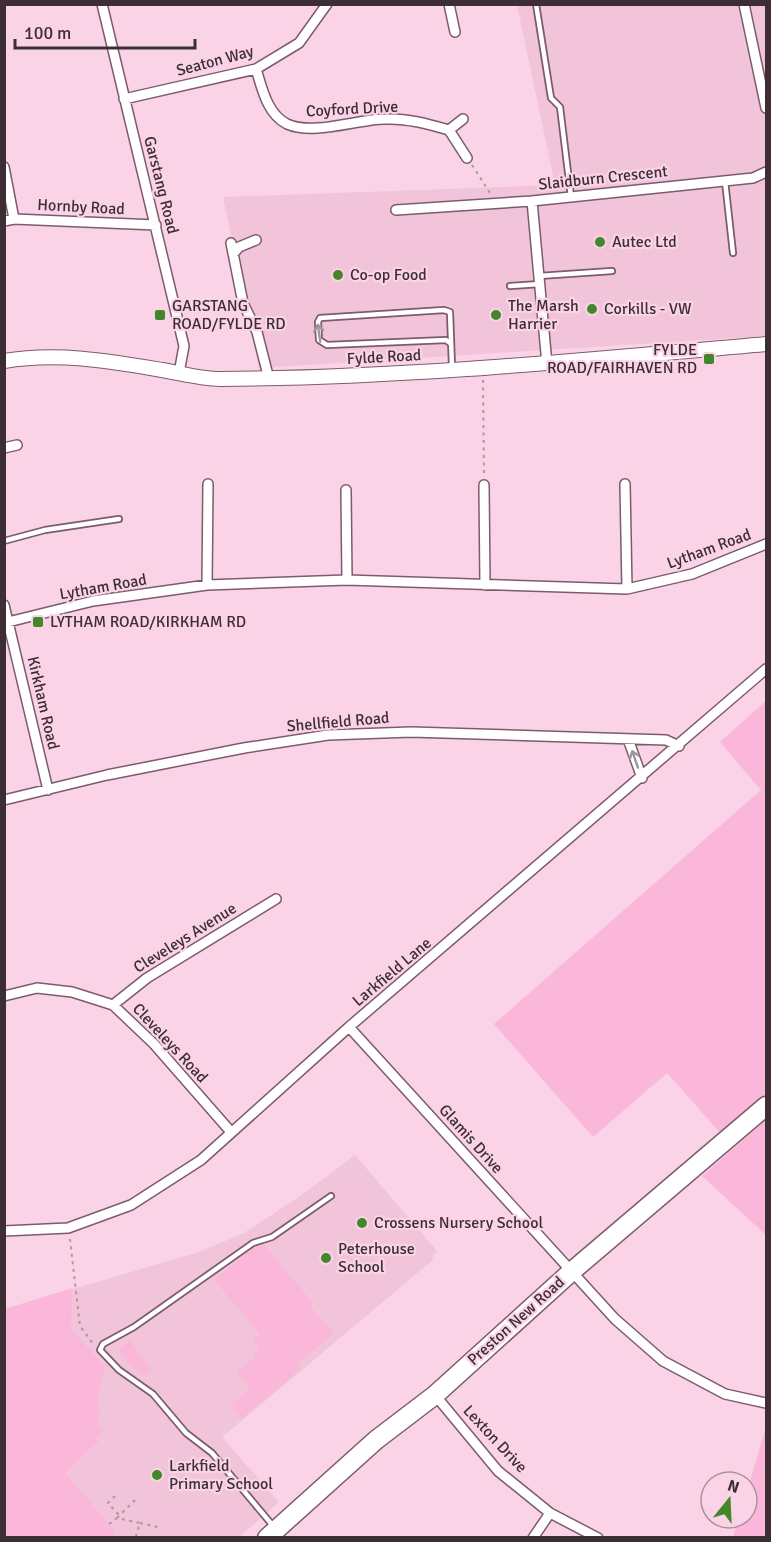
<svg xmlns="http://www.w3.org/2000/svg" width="771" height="1542" viewBox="0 0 771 1542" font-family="Signika,sans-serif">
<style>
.built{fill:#f1c4da}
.green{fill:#fab7d9}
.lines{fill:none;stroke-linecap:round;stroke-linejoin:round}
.lane-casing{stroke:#7c5b6c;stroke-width:8}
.street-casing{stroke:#7c5b6c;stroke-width:12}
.secondary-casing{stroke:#7c5b6c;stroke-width:16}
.highway-casing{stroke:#7c5b6c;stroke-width:21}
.path{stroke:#b294a3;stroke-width:2;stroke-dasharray:3 4.5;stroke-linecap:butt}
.lane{stroke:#fff;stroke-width:4.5}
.street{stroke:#fff;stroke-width:9}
.secondary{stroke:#fff;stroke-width:14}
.highway{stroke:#fff;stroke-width:18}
.oneway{stroke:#9e969a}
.poi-dot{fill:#44872a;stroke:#fad3e6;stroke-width:2}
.labels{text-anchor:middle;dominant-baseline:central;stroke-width:4.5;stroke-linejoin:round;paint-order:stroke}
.street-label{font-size:16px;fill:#3d2e35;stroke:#fad3e6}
.poi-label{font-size:16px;fill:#3d2e35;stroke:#fad3e6;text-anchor:start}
</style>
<rect width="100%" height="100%" fill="#fad3e6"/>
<!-- built -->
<path class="built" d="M517,5H766V336L259,368L223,197L555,185Z
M355,1155L437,1251L432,1257L434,1259L222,1437L279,1502L239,1537L5,1538V1309L199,1252L244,1233L306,1192Z"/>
<!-- green -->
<path class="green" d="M766,701V1097L723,1136L667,1073L593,1137L494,1024L761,790L720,742Z
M766,1120V1235L702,1176Z
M261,1241L313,1303L310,1306L334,1333L297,1364L301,1369L242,1418L231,1405L250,1388L237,1372L257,1356L254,1353L259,1348L253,1340L260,1334L214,1280Z
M72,1288L71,1330L105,1366L97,1397L100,1412L96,1421L103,1430L95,1438L99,1441L65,1473L115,1531L108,1537H5V1309Z
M130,1340L151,1370L145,1376L132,1367L118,1349Z
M766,1426V1537H733L739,1518H747V1492Z"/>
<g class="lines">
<defs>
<path id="lane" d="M536,4L551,98L560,107L571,197
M725,181L733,253
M539,276L612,271
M510,286L540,284
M451,344L446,340L327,345L319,340L318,322L320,318L444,310L450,312L452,367
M4,541L45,530L119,519
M274,1527L212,1453L186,1433L153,1394L119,1370L100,1350L103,1344L134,1327L253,1243L272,1237L331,1196"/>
<path id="street" d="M102,4L184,346L179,373
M449,4L455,32
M744,4L766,108
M256,69C262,88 267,114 287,124C314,136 357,119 385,119C407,118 428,124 449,130L467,158
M124,99L256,69L299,43L327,4
M449,130L463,119
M4,167L14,219
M396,210L532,201
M4,221L14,219L156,225
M231,243L243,303L257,332L269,379
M233,254L239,247L256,240
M547,364L532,201L753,178L766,172
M4,448L17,445
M625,484L627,589
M484,485L485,585
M346,490L347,580
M207,585L208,484
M4,605L48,790
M4,623L93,601L207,585L347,580L627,589L692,574L766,544
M628,739L642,778
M4,800L107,775L244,748L328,735L411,732L666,740L679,746
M4,996L37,988L72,992L113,1005L154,1044L231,1132
M113,1005L147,978L276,899
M349,1027L615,1319L663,1361L725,1394L766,1403
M4,1231L68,1228L131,1205L201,1160L349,1027L766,669
M435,1395L498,1471L550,1513L598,1538
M533,1538L550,1513"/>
<path id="secondary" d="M4,361C58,352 109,361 162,370C180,373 201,379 220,379C402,378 585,360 766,344"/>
<path id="highway" d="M267,1538L376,1440L435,1395L571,1272L766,1106"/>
</defs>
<!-- lane casing -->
<use href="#lane" class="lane-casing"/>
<!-- street casing -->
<use href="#street" class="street-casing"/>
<!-- secondary casing -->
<use href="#secondary" class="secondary-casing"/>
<!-- highway casing -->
<use href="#highway" class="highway-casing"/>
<!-- path -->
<path class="path" d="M472,165L490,193
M483,380L484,476
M70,1239L80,1326L94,1345
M115,1496L108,1503L119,1515
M117,1518L137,1498
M140,1523L162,1528
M109,1524L117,1518L140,1523L136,1536"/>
<!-- lane -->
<use href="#lane" class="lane"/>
<!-- street -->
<use href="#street" class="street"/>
<!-- secondary -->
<use href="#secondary" class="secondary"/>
<!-- highway -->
<use href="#highway" class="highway"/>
</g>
<!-- one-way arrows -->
<defs><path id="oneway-shaft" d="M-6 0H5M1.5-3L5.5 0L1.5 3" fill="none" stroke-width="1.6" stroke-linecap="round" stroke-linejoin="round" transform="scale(1.5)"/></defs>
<g class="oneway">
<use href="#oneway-shaft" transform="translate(319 333) rotate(-98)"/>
<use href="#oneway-shaft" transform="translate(635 759) rotate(-109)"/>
</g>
<!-- markers -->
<g class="poi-dot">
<circle cx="600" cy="242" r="6"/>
<circle cx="338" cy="275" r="6"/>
<circle cx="592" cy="309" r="6"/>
<rect x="154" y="309" width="12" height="12" rx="3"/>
<circle cx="496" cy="315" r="6"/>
<rect x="703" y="353" width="12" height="12" rx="3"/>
<rect x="32" y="616" width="12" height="12" rx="3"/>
<circle cx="362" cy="1223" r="6"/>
<circle cx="326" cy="1258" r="6"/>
<circle cx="157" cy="1475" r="6"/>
</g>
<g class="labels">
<!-- street labels -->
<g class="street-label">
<text transform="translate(215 61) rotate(-15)">Seaton Way</text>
<text transform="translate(352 109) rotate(-3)">Coyford Drive</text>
<text transform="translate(603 178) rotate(-6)">Slaidburn Crescent</text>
<text transform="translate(161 185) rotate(76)">Garstang Road</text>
<text transform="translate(81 207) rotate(3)">Hornby Road</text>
<text transform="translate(384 357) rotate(-3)">Fylde Road</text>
<text transform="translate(709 549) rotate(-20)">Lytham Road</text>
<text transform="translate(103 587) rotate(-10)">Lytham Road</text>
<text transform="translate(43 703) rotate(77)">Kirkham Road</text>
<text transform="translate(338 722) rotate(-5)">Shellfield Road</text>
<text transform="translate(185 938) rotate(-32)">Cleveleys Avenue</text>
<text transform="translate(392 972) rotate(-40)">Larkfield Lane</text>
<text transform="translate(170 1043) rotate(47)">Cleveleys Road</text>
<text transform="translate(471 1139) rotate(48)">Glamis Drive</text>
<text transform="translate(516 1321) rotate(-42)">Preston New Road</text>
<text transform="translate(495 1439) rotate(47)">Lexton Drive</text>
</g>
<!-- poi labels -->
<g class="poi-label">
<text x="612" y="242">Autec Ltd</text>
<text x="350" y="275">Co-op Food</text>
<text x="172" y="306">GARSTANG<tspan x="172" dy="18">ROAD/FYLDE RD</tspan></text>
<text x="508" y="306">The Marsh<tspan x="508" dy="18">Harrier</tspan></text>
<text x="604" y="309">Corkills - VW</text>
<text x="697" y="350" text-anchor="end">FYLDE<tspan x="697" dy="18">ROAD/FAIRHAVEN RD</tspan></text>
<text x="50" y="622">LYTHAM ROAD/KIRKHAM RD</text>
<text x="374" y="1223">Crossens Nursery School</text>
<text x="338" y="1249">Peterhouse<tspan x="338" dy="18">School</tspan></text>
<text x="169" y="1466">Larkfield<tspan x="169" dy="18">Primary School</tspan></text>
</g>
</g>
<!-- border -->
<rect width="771" height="1542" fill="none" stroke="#3d2e35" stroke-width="12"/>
<!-- north arrow -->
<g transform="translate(729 1500) rotate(18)"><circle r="28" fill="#fad3e6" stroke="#ae919f" stroke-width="1.5"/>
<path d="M0-4.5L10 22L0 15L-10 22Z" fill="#44872a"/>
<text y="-9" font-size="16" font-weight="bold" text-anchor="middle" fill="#3d2e35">N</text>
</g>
<!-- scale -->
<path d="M15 39v9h180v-9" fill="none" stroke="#3d2e35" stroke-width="3"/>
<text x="24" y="39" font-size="18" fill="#3d2e35" stroke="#fad3e6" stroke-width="4.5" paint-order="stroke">100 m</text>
</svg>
